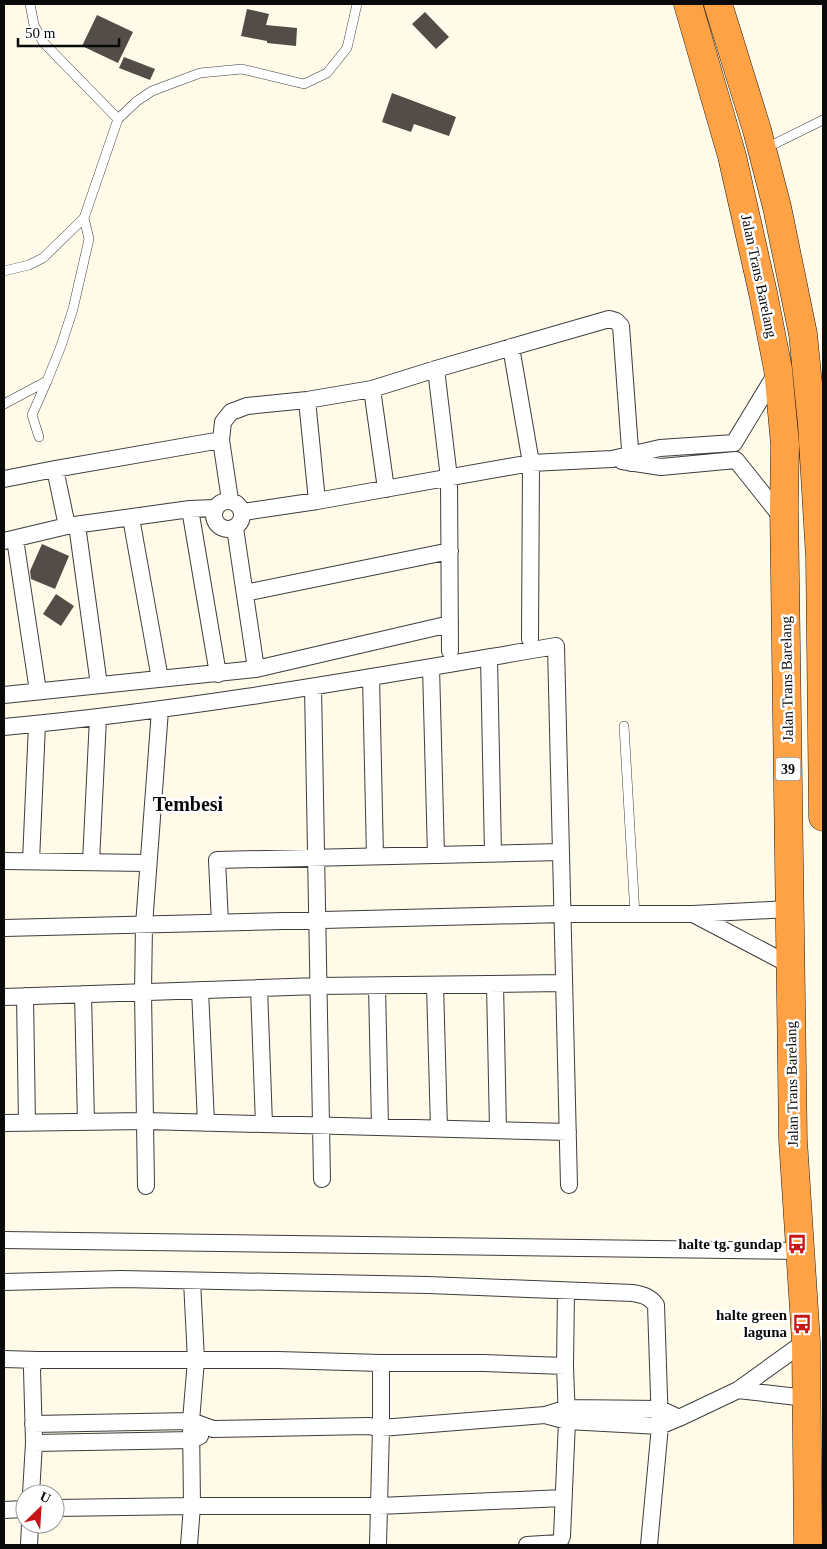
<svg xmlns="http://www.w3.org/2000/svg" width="827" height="1549" viewBox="0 0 827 1549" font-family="'Times New Roman',serif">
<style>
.building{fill:#544c46}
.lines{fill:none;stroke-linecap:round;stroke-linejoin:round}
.lane-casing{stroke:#3d3d3d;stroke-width:10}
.street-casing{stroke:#3d3d3d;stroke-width:18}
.highway-casing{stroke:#1b1b1b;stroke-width:29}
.lane{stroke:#fff;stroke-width:9}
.street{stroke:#fff;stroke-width:16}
.highway{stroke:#ffa246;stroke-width:28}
.labels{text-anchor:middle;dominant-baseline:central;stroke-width:5;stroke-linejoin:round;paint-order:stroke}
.shield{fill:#fff;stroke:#545454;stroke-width:1}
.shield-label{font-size:14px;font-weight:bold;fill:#0a0a0a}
.street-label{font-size:15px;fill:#0a0a0a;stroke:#fff}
.poi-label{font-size:15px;font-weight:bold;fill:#0a0a0a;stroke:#fff;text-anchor:end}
.district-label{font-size:20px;font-weight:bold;fill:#0a0a0a;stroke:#fff}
</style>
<rect width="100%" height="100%" fill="#fffbe8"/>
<!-- building -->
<path class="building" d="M247,9L269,14L266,25L297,28L296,46L267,43V41L241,36Z
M425,12L449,37L436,49L412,24Z
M97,15L133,32L118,63L82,46Z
M124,57L155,69L150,80L119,68Z
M392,93L456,117L449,136L414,124L411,132L382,122Z
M42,544L69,556L55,589L31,579L30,571Z
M56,594L74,606L61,626L43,614Z"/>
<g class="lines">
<defs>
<path id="lane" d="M30,4L34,25L43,42L118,119
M764,149L823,120
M4,271L29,265L43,258L84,218
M4,404L47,381L61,346L73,309L89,239L84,218L118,119L137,101L152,91L200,73L242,69L304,84L327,73L347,48L357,4
M39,437L32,415L47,381
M624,726L635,915"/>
<path id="street" d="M511,347L531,463L530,639
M436,369L449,478L450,651
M372,389L386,489
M307,400L317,501
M221,440L230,500
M622,461L661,467L736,460L783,519
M55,469L67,526
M4,479L55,469L221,440L223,422L231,412L247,406L307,400L372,389L436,369L609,319L616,321L621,326L631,463
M214 515a14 14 0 1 1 28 0a14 14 0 1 1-28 0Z
M190,509L218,674
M243,512L317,501L531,463L612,459L660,448L734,443L777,372
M131,518L160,679
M77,525L99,685
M235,528L256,669
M15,539L38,691
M4,541L67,526L190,509L214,508
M245,593L450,551
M489,658L493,853
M431,667L436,855
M371,677L375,856
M313,687L322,1179
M4,695L256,669L450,624
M4,727C189,710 372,677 556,646L569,1185
M4,861L148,863
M31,861L37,724
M91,862L98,718
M695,915L790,965
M220,923L217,860L561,852
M4,928L563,914H693L789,909
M495,984L498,1130
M435,985L439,1129
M377,986L380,1127
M259,988L264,1124
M200,990L206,1123
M83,994L86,1122
M25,996L27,1123
M4,997L318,986L564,983
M4,1123L145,1121L568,1132
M146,1186L143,992L144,925L160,710
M4,1240L800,1251
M4,1282L121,1279L428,1285L633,1293C643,1295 649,1296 656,1305L660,1426L649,1545
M4,1359L38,1360
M738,1390L806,1398
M679,1418L738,1390L806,1341
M33,1424L191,1421L213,1429L368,1426L381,1428L545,1415L567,1408L660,1409L679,1418L660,1426L567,1421L545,1415
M34,1443L192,1440L200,1436
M31,1494L34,1443L32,1369L34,1363L38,1360H278L381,1363H484L565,1366
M55,1508L192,1506H379L563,1498
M4,1510L25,1509
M29,1545L30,1524
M189,1545L192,1506L191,1421L196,1360L192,1281
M378,1545L381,1428V1363
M527,1545L559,1543L562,1536L567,1421L565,1366L566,1291"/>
<path id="highway" d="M688,4L732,156L763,293L778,369L785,445L784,507L793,1140L806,1341L808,1545
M718,4L757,130L777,207L803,334L812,424L820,558L823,817"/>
</defs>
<!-- lane casing -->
<use href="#lane" class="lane-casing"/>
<!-- street casing -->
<use href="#street" class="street-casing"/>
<!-- highway casing -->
<use href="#highway" class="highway-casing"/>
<!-- lane -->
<use href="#lane" class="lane"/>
<!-- street -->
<use href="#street" class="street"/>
<!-- highway -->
<use href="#highway" class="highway"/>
</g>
<!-- icons -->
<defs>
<symbol id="bus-bare" viewBox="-9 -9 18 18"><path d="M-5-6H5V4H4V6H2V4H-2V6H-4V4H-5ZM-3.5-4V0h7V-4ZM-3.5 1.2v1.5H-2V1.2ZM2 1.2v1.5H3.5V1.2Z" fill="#c71617" stroke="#fff" stroke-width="2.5" paint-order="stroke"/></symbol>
</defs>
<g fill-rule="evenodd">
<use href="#bus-bare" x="783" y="1230" width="28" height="28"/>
<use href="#bus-bare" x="788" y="1310" width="28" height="28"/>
</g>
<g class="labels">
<!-- shield labels -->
<rect class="shield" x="775.5" y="757.5" width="25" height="23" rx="4"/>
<g class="shield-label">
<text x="788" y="769">39</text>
</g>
<!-- street labels -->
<g class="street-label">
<text transform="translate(759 276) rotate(78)">Jalan Trans Barelang</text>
<text transform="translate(787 679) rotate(-91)">Jalan Trans Barelang</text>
<text transform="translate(792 1084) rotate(-91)">Jalan Trans Barelang</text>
</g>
<!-- poi labels -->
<g class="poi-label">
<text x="782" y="1244">halte tg. gundap</text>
<text x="787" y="1315">halte green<tspan x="787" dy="17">laguna</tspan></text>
</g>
<!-- district labels -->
<g class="district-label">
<text x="188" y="804">Tembesi</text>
</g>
</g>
<!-- border -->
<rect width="827" height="1549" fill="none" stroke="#0a0a0a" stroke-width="10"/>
<!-- north arrow -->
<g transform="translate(40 1509) rotate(25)"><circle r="24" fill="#ffffff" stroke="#9d9d9d"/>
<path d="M0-4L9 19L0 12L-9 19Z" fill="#c71617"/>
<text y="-8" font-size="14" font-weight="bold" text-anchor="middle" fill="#0a0a0a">U</text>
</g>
<!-- scale -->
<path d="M18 38v8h101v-8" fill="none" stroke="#0a0a0a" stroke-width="2.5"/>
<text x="25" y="38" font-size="15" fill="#0a0a0a" stroke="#ffffff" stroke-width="4" paint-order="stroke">50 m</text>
</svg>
